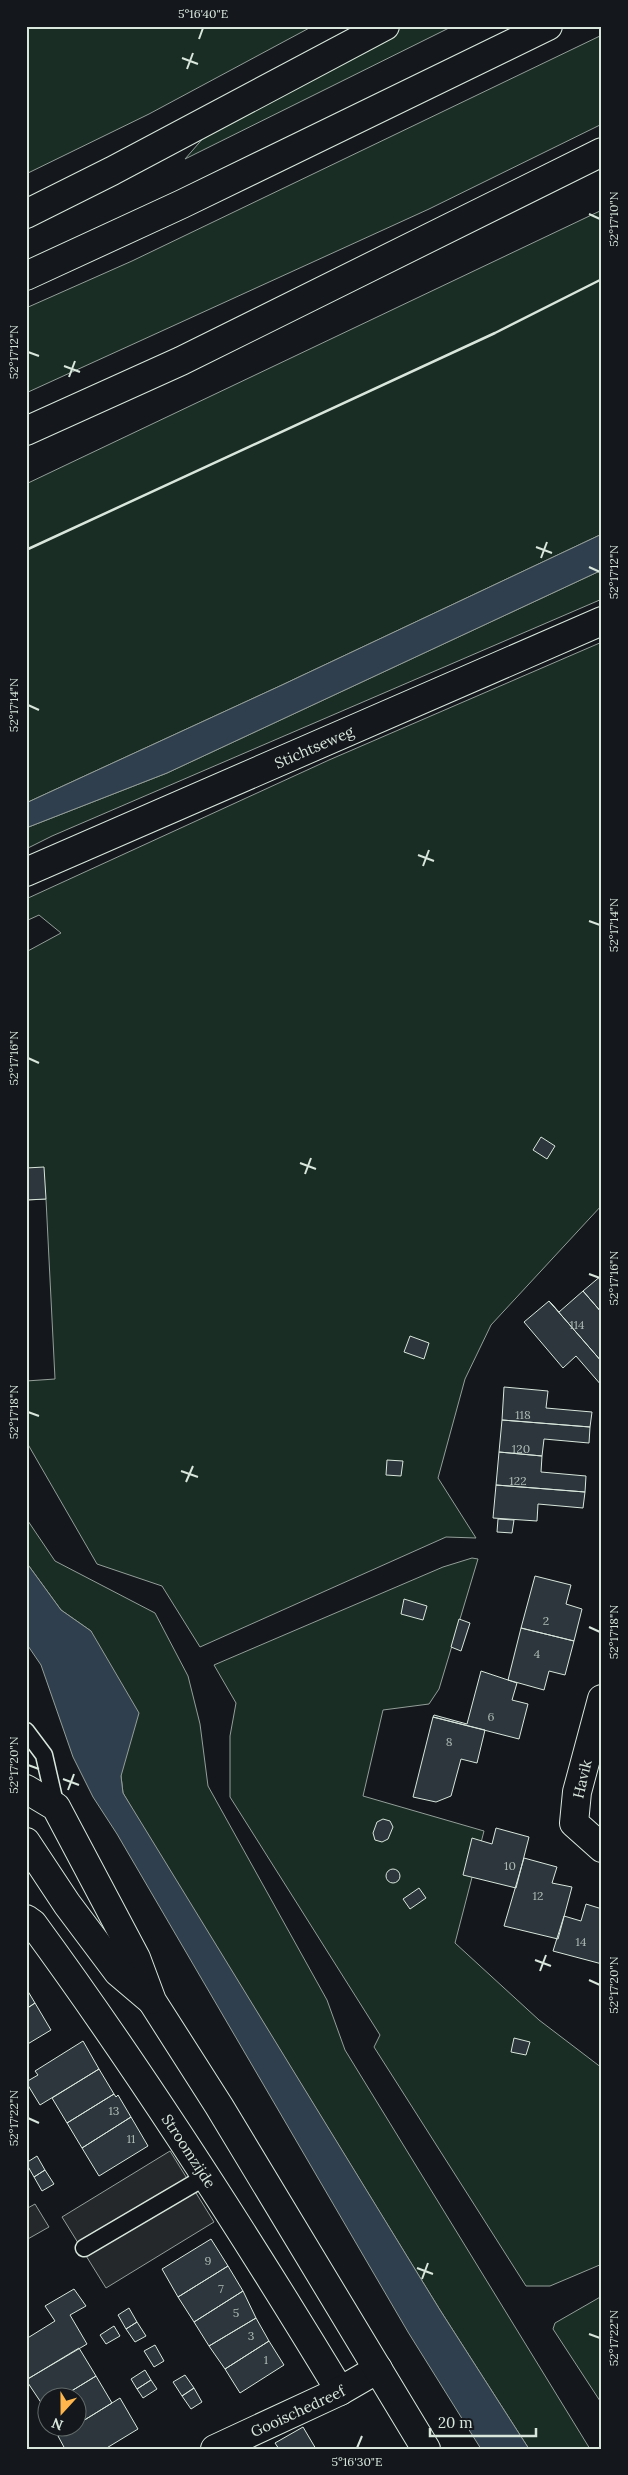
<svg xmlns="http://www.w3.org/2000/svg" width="628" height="2475" viewBox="0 0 628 2475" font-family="Lora,serif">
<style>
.green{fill:#1a2d24;stroke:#939e99}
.parking{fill:#24282b;stroke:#939e99}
.water{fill:#2f3f4d;stroke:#939e99}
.building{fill:#2c363c;stroke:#d8e6dc}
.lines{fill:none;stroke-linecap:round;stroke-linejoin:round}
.lane-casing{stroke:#d8e6dc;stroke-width:19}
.street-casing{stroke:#d8e6dc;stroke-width:30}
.secondary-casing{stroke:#d8e6dc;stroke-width:30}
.highway-casing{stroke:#d8e6dc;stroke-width:30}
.lane{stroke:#14181c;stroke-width:16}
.street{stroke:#14181c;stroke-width:28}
.secondary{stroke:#14181c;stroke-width:28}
.highway{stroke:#14181c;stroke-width:28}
.wall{stroke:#d8e6dc;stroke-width:2.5}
.ticks{fill:none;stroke:#d8e6dc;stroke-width:2}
.labels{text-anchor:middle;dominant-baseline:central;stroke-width:4;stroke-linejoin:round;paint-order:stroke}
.number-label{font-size:12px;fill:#adbab4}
.street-label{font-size:15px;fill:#d8e6dc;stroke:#14181c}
.neatline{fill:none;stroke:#d8e6dc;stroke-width:2}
.ticks-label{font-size:12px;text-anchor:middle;fill:#d8e6dc}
</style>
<rect width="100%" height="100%" fill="#14181c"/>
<!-- green -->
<path class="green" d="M26,26H313L149,114L26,174Z
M403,26H453L185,159L212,128Z
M602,35V124L429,209L26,393V308L132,261Z
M602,210V534L282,685L26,803V484Z
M602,570V599L52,836L26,849V828L167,773Z
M602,642V1205L491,1325L465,1379L438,1478L476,1538L446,1537L200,1647L162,1586L97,1564L26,1441V1381L55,1379L46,1199L26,1200V952L61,933L39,915L26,921V899L329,760Z
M26,1518L55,1561L155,1613L188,1676L200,1724L208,1786L327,2000L345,2050L590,2449H529L440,2310L138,1819L123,1793L121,1776L91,1631L61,1610L26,1562Z
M472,1558L478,1559L439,1689L429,1704L383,1710L363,1796L484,1831L455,1943L539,2020L602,2068V2264L550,2286H526L374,2047L380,2035L230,1797V1736L236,1703L214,1665L443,1567Z
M602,2296V2404L553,2329L555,2323Z"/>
<!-- parking -->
<path class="parking" d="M170,2151L214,2222L106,2288L62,2217Z
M35,2204L49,2227L26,2240V2209Z"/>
<!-- water -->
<path class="water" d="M602,534V570L167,773L26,828V803L282,685Z
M26,1562L61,1610L91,1631L139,1713L121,1776L123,1793L440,2310L529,2449H481L408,2332L117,1834L93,1797L73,1757L41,1665L26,1643Z"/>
<!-- building -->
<path class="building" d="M541,1137L555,1146L547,1159L533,1150Z
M44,1167L46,1199L26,1200V1168Z
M602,1275V1313L583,1291Z
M583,1291L602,1313V1362L549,1301L559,1312Z
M549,1301L602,1362V1386L576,1356L563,1368L524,1322Z
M410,1336L429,1343L424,1359L404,1352Z
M504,1387L548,1391L546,1408L592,1412L590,1427L502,1420Z
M502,1420L590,1427L589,1443L544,1439L542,1456L499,1452Z
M499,1452L542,1456L541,1472L586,1476L585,1492L496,1485Z
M387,1460L403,1461L401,1476L386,1475Z
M496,1485L585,1492L583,1508L538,1504L537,1521L493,1518Z
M498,1519L514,1520L512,1533L497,1532Z
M535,1576L571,1585L566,1604L582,1609L574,1641L521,1628Z
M404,1599L427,1606L423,1620L401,1614Z
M459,1619L470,1623L461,1651L451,1647Z
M521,1628L574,1641L565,1675L549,1671L544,1690L508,1680Z
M481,1671L517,1683L512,1700L528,1704L519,1739L433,1717L434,1715L467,1724Z
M433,1717L485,1730L477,1763L461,1759L451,1796L436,1802L413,1797Z
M383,1819L390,1821L393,1827L388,1839L382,1842L375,1840L373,1833L377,1822Z
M496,1828L529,1837L516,1888L463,1875L472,1838L492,1844Z
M524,1858L557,1867L552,1883L572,1887L558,1939L504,1926Z
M386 1876a7 7 0 1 1 14 0a7 7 0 1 1-14 0Z
M419,1888L426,1898L410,1909L403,1899Z
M586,1904L602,1909V1964L553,1951L564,1916L581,1921Z
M26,1988L35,2003L26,2009Z
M35,2003L51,2030L26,2045V2009Z
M514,2038L530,2042L526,2055L511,2052Z
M83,2041L99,2069L40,2105L26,2082L38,2075L35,2071Z
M99,2069L114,2094L67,2123L52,2098Z
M114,2094L116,2097L118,2095L131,2117L82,2148L67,2123Z
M131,2117L148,2146L99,2176L82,2148Z
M37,2156L45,2170L34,2177L26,2163Z
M45,2170L54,2184L42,2191L34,2177Z
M211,2239L228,2266L178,2297L162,2269Z
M228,2266L243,2291L194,2322L178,2297Z
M74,2289L86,2306L70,2315L87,2344L26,2380V2339L55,2321L45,2306Z
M243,2291L256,2318L209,2346L194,2322Z
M129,2308L137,2322L126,2329L118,2315Z
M256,2318L269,2341L225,2369L209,2346Z
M137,2322L146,2336L135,2342L126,2329Z
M114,2326L120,2336L106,2344L100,2335Z
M269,2341L284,2365L240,2393L225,2369Z
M155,2345L164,2361L154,2367L144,2351Z
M79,2348L96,2376L60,2398H48V2405L44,2407L26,2380Z
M145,2370L151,2380L137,2389L131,2379Z
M185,2375L194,2388L182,2396L173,2382Z
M96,2376L112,2403L78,2424V2398H60Z
M151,2380L157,2389L143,2398L137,2389Z
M194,2388L202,2402L191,2409L182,2396Z
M120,2398L138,2429L105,2449H65L58,2436L72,2428H78V2424Z
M303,2427L316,2449H279L275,2443Z
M56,2428H72L58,2436L59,2433Z"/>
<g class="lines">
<defs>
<path id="lane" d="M26,1731L44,1755L56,1807
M84,2248L205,2177"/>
<g id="street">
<path d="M602,1699L577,1792L574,1823L602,1848"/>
<path id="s1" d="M26,1919L33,1924C143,2074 243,2231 340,2391"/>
<path id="s2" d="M215,2449L340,2391L378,2369"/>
</g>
<g id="secondary">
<path id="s3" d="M26,872L602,621"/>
<path d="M26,1789L56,1807L136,1958L152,2001L219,2106L426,2449"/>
<path d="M26,1842L67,1904L118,1972L151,2000"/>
</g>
<path id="highway" d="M26,214L112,171L385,26
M26,276L182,204L548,26
M26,431L181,361L602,152"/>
</defs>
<!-- lane casing -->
<use href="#lane" class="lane-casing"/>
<!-- street casing -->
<use href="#street" class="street-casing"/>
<!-- secondary casing -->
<use href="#secondary" class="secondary-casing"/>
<!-- highway casing -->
<use href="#highway" class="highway-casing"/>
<!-- lane -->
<use href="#lane" class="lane"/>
<!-- street -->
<use href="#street" class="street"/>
<!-- secondary -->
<use href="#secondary" class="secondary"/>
<!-- highway -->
<use href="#highway" class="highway"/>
<!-- wall -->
<path class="wall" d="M26,550L495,333L602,279"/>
</g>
<!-- ticks -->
<path class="ticks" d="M199,39L203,28M182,58L198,64M187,69L193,53M589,214L600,219M28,352L39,356M64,366L80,372M69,377L75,361M536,547L552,553M541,558L547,542M589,567L600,572M28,705L39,710M418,855L434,861M423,866L429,850M589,921L600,925M28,1058L39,1063M300,1163L316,1169M305,1174L311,1158M589,1274L600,1278M28,1412L39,1416M181,1471L198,1477M186,1482L193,1466M589,1627L600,1632M28,1765L39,1769M63,1779L79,1785M68,1790L74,1774M535,1960L551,1966M540,1971L546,1955M589,1980L600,1985M28,2118L39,2123M417,2268L433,2274M422,2279L428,2263M589,2334L600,2338M357,2448L362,2436"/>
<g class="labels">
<!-- number labels -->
<g class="number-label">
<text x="577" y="1324">114</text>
<text x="523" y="1414">118</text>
<text x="521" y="1448">120</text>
<text x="518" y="1480">122</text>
<text x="546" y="1620">2</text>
<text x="537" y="1653">4</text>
<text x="491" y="1716">6</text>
<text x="449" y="1741">8</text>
<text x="510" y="1865">10</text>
<text x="538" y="1895">12</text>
<text x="581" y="1941">14</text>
<text x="114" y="2110">13</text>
<text x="131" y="2138">11</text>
<text x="208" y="2260">9</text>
<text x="221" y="2288">7</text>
<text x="236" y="2312">5</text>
<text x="251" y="2335">3</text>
<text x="266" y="2359">1</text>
</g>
<!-- street labels -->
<g class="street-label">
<text stroke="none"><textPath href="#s3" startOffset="314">Stichtseweg</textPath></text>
<text transform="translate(582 1779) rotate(-77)">Havik</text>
<text stroke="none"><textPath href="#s1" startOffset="284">Stroomzijde</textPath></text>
<text stroke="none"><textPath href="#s2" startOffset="91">Gooischedreef</textPath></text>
</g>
</g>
<!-- border -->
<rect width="628" height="2475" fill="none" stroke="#14181c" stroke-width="55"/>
<!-- north arrow -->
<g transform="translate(62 2412) rotate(201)"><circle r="24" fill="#14181c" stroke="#626a69"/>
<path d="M0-4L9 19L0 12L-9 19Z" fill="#ffb74d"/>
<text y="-8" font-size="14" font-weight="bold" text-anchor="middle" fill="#d8e6dc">N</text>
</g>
<!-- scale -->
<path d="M430 2428v8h106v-8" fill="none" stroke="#d8e6dc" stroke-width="2.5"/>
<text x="438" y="2428" font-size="15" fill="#d8e6dc" stroke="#14181c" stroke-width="4" paint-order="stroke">20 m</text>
<rect x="28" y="28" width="572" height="2420" class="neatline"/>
<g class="ticks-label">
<text x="203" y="18">5°16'40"E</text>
<text transform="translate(614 219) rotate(-90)" y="4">52°17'10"N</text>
<text transform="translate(14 352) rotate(-90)" y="4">52°17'12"N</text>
<text transform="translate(614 572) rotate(-90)" y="4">52°17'12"N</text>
<text transform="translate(14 705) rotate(-90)" y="4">52°17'14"N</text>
<text transform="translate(614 925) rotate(-90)" y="4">52°17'14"N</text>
<text transform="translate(14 1058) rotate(-90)" y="4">52°17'16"N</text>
<text transform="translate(614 1278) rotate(-90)" y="4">52°17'16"N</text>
<text transform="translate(14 1412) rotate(-90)" y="4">52°17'18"N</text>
<text transform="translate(614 1632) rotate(-90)" y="4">52°17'18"N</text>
<text transform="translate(14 1765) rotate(-90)" y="4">52°17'20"N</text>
<text transform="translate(614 1985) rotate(-90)" y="4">52°17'20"N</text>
<text transform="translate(14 2118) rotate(-90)" y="4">52°17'22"N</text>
<text transform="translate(614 2338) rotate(-90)" y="4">52°17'22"N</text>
<text x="357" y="2466">5°16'30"E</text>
</g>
</svg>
